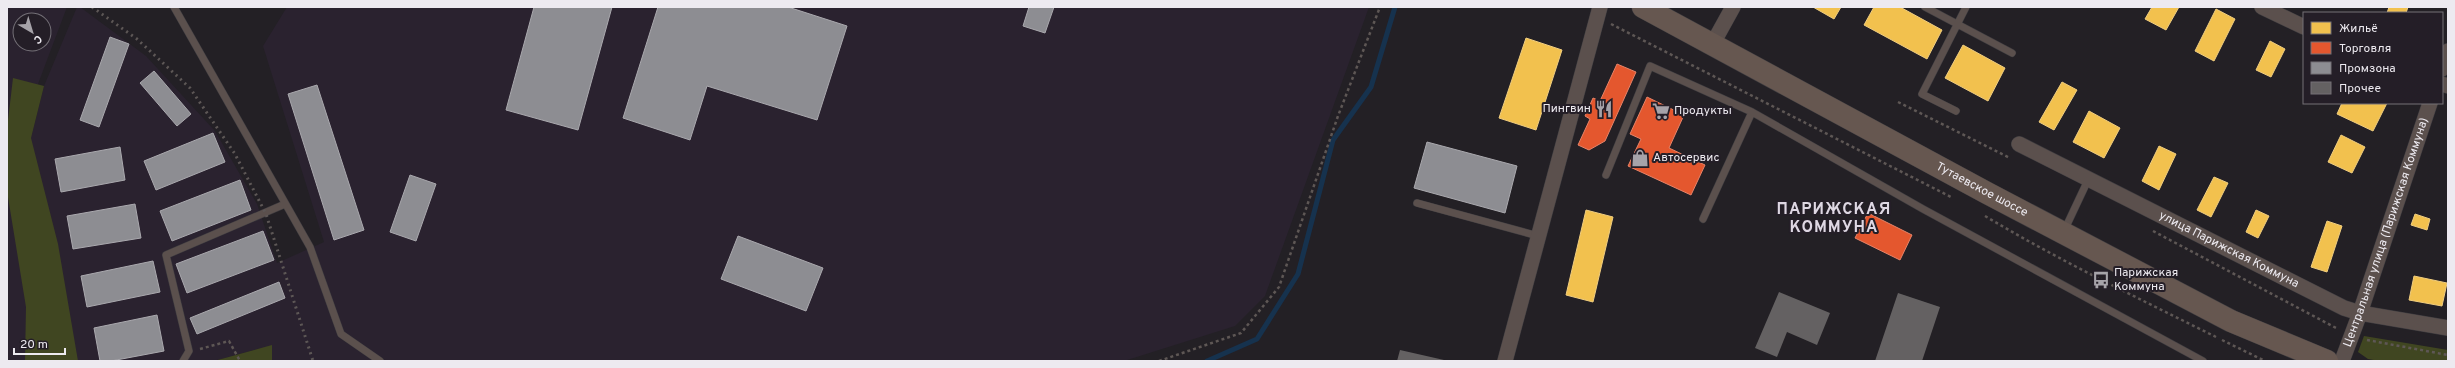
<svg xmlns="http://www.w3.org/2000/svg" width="2455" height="368" viewBox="0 0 2455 368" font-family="Overpass,sans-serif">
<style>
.built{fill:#2a222f;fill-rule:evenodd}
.forest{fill:#404621}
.homes{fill:#f2c14e;stroke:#f0cd7f}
.shops{fill:#e4572e;stroke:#e78368}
.industry{fill:#8d8d92;stroke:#aaa9ae}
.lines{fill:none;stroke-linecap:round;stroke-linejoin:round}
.stream{stroke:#16324e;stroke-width:5}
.building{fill:#646162}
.service-casing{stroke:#3f3d41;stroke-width:8}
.minor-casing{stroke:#3f3d41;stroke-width:16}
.primary-casing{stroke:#3f3d41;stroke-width:23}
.path{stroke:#5e5755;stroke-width:2.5;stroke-dasharray:3 3;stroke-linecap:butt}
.service{stroke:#5b504d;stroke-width:7}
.minor{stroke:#5b504d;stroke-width:15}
.primary{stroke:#665750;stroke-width:22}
.rail{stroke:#5d5756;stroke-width:3;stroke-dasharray:2 4;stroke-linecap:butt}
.labels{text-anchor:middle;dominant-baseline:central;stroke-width:4;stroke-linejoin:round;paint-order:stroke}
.poi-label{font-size:12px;fill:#edeaf0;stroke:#241e27;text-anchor:start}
.street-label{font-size:12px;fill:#edeaf0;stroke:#241e27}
.district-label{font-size:16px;font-weight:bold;letter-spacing:1px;fill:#ded7e3;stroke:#241e27}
</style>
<rect width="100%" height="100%" fill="#232025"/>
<path class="built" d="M7 7H67L35 92 32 134 44 86 77 7H80L146 56 215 131 257 204 277 263 324 242 263 46 287 7H1369L1265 296 1235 326 1124 361H264L261 348 214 361H7ZM20 20H44V44H20Z"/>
<path class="forest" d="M13 78 44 86 31 138 58 244 78 361H25L26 307 7 191V129Z
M2364 336 2448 350V361H2379L2368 359 2358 352Z
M272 345V361H214Z"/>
<path class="homes" d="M1813 7H1841L1834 19Z
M1874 7H1900L1942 30 1927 59 1864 25Z
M2152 7H2179L2166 30 2145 19Z
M2389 7H2408L2406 13H2387Z
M2216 9 2235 19 2214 61 2195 51Z
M1526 38 1562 50 1536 130 1499 118Z
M2270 41 2285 49 2271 77 2256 70Z
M1963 45 2005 68 1988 101 1945 78Z
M2062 82 2077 90 2054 130 2039 122Z
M2342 103H2387L2373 131 2337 114Z
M2089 111 2120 128 2104 158 2073 142Z
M2341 135 2365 147 2352 173 2328 162Z
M2159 146 2176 154 2159 190 2142 181Z
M2214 177 2228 183 2211 217 2197 210Z
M1586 210 1613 217 1593 302 1566 295Z
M2256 210 2269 216 2258 238 2246 232Z
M2415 214 2430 219 2427 230 2411 225Z
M2327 221 2342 226 2327 272 2311 267Z
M2414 276 2447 283 2442 306 2409 300Z"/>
<path class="shops" d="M1617 64 1636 72 1605 141 1589 150 1578 145 1590 119 1585 116 1593 98 1600 101Z
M1647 97 1684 115 1669 148 1705 165 1691 195 1628 166 1641 139 1630 134Z
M1868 213 1912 235 1900 260 1855 238Z"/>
<path class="industry" d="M534 7H612L578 130 506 110Z
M658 7H788L847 26 817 120 707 86 690 140 623 118Z
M1029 7H1054L1045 33 1023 26Z
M110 37 129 44 99 127 80 120Z
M154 71 191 114 177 126 140 83Z
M317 85 364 230 334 240 288 94Z
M213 133 225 162 156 190 144 161Z
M1427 142 1517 166 1505 213 1414 188Z
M120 147 125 180 61 192 55 159Z
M410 175 436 184 416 241 390 232Z
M240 180 251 210 172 241 160 211Z
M135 204 141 238 73 249 67 216Z
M263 231 274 260 187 293 176 264Z
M738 236 823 268 806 311 721 279Z
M153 261 160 292 87 307 81 276Z
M279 282 285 298 197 334 190 318Z
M157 315 164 351 111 361H100L94 328Z"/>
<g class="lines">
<path class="stream" d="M1207 361 1257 339 1298 274 1333 140 1371 87 1395 7"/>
</g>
<path class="building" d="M1779 292 1830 313 1817 345 1787 332 1777 357 1755 348Z
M1898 293 1940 307 1922 361H1875Z
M1400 350 1444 360V361H1397Z"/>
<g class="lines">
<g class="service-casing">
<path id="service" d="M174 7 310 247 341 334 380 361
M1925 7 2012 53
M1956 111 1922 94 1966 7
M1606 175 1650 66 1752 112
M1417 203 1538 236
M1703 219 1752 112 1923 209 2203 361
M2064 231 2088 180
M183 361 189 351 166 255 285 204"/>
</g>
<g class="minor-casing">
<g id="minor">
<path d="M2262 7 2304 27"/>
<path d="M1712 45 1733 7"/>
<path d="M2442 69 2448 51"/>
<path d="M2442 84 2448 86"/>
<path id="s1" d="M2019 144 2344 308 2360 313 2448 328"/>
<path d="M1505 361 1600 7"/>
<path id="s2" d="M2342 361 2360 313 2430 103"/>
</g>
</g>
<g class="primary-casing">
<g id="primary">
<path id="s3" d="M1643 7 1987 193 2231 321 2327 361"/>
</g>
</g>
<path class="path" d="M1611 24 1951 197
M1898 102 2010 158
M1985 216C2060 261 2138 298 2216 337
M2153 231 2338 329
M2222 340 2265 361
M2367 340 2448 355
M200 349 229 341 240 361
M1159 361 1241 333 1279 287 1338 116 1380 7"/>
<use href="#service" class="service"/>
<use href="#minor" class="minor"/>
<use href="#primary" class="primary"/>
<path class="rail" d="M92 7 137 39 190 88 235 154 266 214 313 361"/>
</g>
<defs>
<g id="restaurant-bare" transform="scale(1.38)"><path d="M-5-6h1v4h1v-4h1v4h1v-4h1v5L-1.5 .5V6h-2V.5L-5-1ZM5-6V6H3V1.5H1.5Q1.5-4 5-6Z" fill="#a6a3a9" stroke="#241e27" stroke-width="2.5" paint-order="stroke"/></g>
<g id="supermarket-bare" transform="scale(1.38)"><path d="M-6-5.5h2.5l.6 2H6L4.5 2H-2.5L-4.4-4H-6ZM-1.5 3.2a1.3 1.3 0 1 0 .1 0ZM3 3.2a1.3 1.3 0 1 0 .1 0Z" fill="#a6a3a9" stroke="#241e27" stroke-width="2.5" paint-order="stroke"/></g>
<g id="shop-bare" transform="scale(1.38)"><path d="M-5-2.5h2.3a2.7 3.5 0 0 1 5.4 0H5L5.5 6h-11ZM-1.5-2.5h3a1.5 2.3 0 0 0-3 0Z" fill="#a6a3a9" stroke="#241e27" stroke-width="2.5" paint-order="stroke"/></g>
<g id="bus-bare" transform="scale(1.38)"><path d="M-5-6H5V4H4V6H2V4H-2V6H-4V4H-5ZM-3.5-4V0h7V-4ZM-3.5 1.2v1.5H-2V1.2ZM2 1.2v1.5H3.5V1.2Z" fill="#a6a3a9" stroke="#241e27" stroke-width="2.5" paint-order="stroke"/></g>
</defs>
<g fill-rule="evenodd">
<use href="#restaurant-bare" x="1604" y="109"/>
<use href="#supermarket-bare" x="1661" y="111"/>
<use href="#shop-bare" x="1640" y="158"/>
<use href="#bus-bare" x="2101" y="280"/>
</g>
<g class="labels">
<g class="poi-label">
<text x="1591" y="109" text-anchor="end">Пингвин</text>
<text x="1674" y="111">Продукты</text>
<text x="1653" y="158">Автосервис</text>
<text x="2114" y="273">Парижская<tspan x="2114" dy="14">Коммуна</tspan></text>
</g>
<g class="street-label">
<text stroke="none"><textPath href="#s3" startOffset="385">Тутаевское шоссе</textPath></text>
<text stroke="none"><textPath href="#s2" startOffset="136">Центральная улица (Парижская Коммуна)</textPath></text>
<text stroke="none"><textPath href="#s1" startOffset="235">улица Парижская Коммуна</textPath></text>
</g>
<g class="district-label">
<text x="1834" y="210">ПАРИЖСКАЯ<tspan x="1834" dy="18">КОММУНА</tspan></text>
</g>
</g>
<rect width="2455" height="368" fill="none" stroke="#edeaf0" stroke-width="16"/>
<rect x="2303" y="12" width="140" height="92" fill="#241e27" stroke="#747077"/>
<rect x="2311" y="22" width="20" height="12" fill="#f2c14e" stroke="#747077"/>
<text x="2339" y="32" font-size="12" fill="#edeaf0">Жильё</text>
<rect x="2311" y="42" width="20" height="12" fill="#e4572e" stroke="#747077"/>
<text x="2339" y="52" font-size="12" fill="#edeaf0">Торговля</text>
<rect x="2311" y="62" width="20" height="12" fill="#8d8d92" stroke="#747077"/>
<text x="2339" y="72" font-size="12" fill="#edeaf0">Промзона</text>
<rect x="2311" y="82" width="20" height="12" fill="#646162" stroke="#747077"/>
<text x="2339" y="92" font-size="12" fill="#edeaf0">Прочее</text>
<g transform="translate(32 32) rotate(142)"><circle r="19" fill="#241e27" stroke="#747077"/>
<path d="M0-3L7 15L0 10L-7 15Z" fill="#a6a3a9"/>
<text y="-6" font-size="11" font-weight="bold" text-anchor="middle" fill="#edeaf0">С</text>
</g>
<path d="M14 348v6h51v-6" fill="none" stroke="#edeaf0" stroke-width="2"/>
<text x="20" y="348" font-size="12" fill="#edeaf0" stroke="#241e27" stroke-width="3" paint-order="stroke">20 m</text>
</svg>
